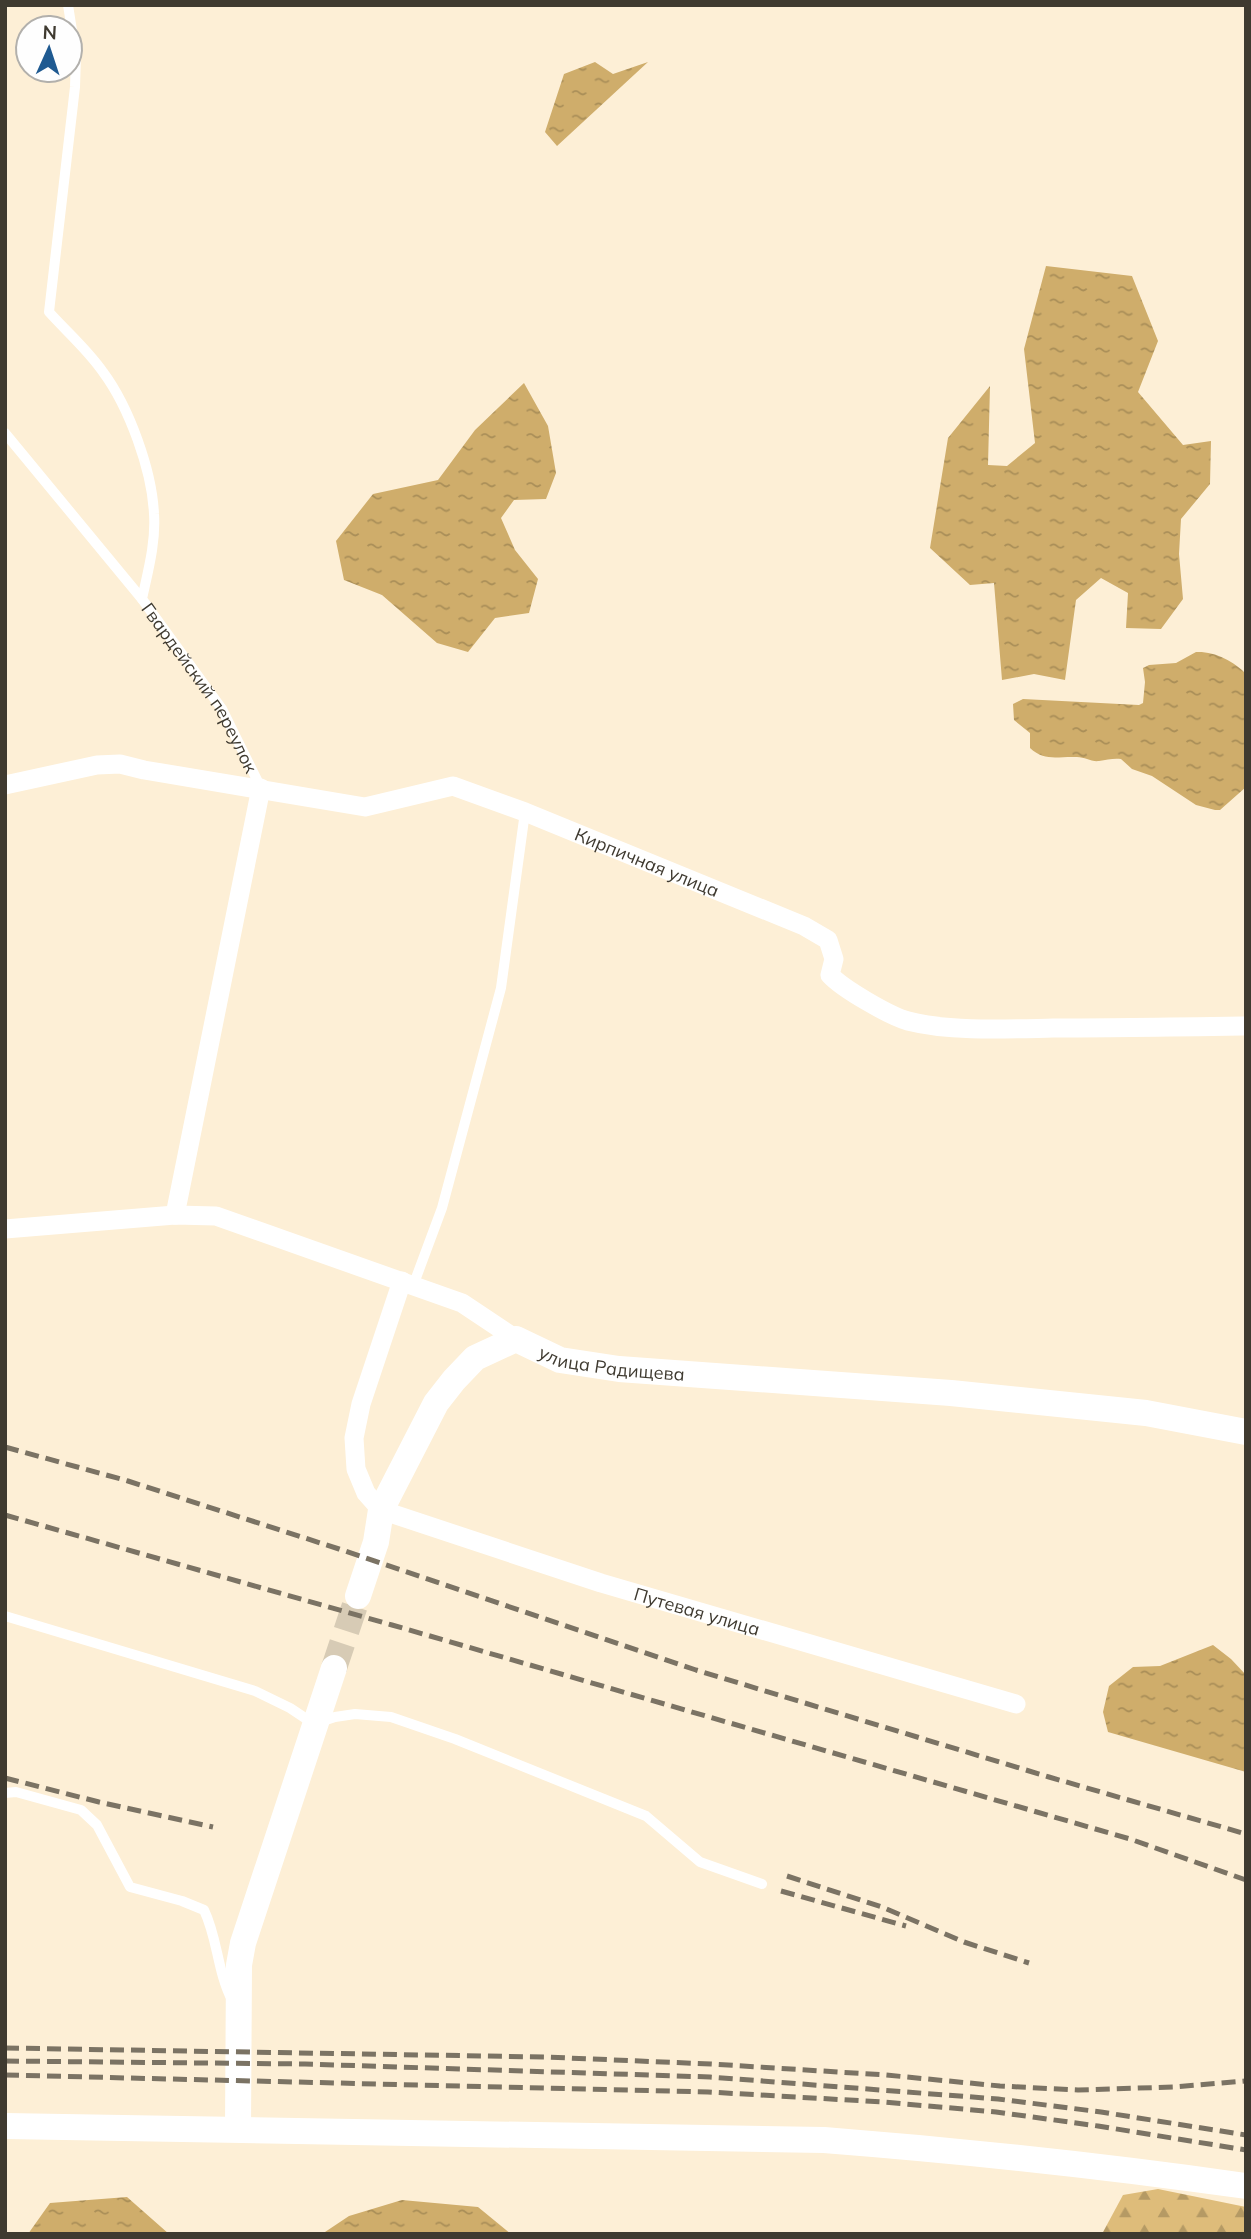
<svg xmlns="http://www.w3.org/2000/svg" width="1251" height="2239" viewBox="0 0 1251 2239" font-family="Mulish,sans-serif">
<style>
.forest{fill:url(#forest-firs)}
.water{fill:url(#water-ripples)}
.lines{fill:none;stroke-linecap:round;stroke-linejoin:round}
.secondary-tunnel{stroke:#d7cbb5;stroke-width:26;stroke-dasharray:26 13;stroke-linecap:butt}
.lane{stroke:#fff;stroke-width:10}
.street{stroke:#fff;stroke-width:19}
.secondary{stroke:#fff;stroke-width:26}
.rail{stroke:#7b7364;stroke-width:5;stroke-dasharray:14 7;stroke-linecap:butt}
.labels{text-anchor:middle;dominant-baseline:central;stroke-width:5;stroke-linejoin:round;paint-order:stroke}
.street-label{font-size:18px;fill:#3f3a30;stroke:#fefefe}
</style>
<defs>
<pattern id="forest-firs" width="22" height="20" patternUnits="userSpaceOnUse" patternTransform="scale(1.75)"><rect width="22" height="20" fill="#debc7a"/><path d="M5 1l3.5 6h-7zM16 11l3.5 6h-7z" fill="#b59a64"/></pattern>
<pattern id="water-ripples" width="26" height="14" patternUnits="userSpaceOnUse" patternTransform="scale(1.75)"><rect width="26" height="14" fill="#cfad6b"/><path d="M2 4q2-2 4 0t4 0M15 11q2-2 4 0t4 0" fill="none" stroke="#a98e58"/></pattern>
</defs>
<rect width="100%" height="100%" fill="#fdefd6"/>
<path class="forest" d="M1158 2189 1246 2207V2234H1102L1123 2195Z"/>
<path class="water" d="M595 62 613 74 648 62 557 146 545 132 564 74Z
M1046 266 1132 276 1158 341 1138 392 1183 445 1211 441 1210 484 1181 519 1179 554 1183 599 1161 629 1126 628 1128 593 1101 578 1076 600 1065 680 1034 674 1002 680 994 583 970 585 930 548 948 438 990 386 988 465 1007 466 1035 443 1024 349Z
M524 383 548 426 556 473 546 499 514 500 501 518 515 550 538 579 529 613 495 618 468 652 437 643 382 595 344 580 336 541 373 494 438 480 475 430Z
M1196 652C1214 651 1234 661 1246 674V787L1220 810H1215L1196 805 1152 776 1132 769 1121 759C1113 758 1107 760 1099 761 1091 762 1085 757 1077 757 1058 756 1045 762 1030 748V733L1014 720 1013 704 1023 699 1139 705 1143 703 1145 682 1143 668 1149 665 1176 663Z
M1213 1645 1231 1659 1246 1675V1772L1108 1732 1103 1712 1109 1686 1133 1667 1160 1666Z
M127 2197 169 2234H28L50 2203Z
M402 2200 478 2207 511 2234H322L349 2216Z"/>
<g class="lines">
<path class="secondary-tunnel" d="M334 1668 358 1596"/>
<g class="lane">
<path id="s1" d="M68 5 76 56 75 87 49 312C66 331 88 350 103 372 129 407 152 470 154 514 156 542 148 571 142 599L222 709 261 788"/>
<path d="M5 433 142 599"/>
<path d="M413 1286 442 1208 501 988 525 812"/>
<path d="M5 1616 255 1691 290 1708 314 1724 335 1717 355 1714 391 1717 455 1739 646 1816 700 1862 762 1884"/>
<path d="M5 1793 16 1792 81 1810 97 1825 130 1887 182 1901 204 1910C218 1939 217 1971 232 2000"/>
</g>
<g class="street">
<path id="s2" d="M5 785 97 765 120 764 144 770 365 807 453 786 525 812 804 926 828 940 834 959 830 975C843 989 890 1016 908 1021 951 1032 1008 1029 1053 1028 1117 1028 1181 1027 1246 1026"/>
<path d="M175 1215 261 788"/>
<path d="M5 1229 175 1215 216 1216 462 1303 516 1339"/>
<path id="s3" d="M402 1281 361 1404 354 1438 356 1469 366 1493 381 1510 601 1583 1016 1704"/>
</g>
<g class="secondary">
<path id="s4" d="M358 1596 376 1542 381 1510 436 1403 454 1380 475 1358 516 1339 560 1360 619 1369 951 1393 1146 1413 1246 1432"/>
<path d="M5 2126 824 2140C965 2151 1105 2166 1246 2186"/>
<path d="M238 2128 239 1965 243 1943 334 1668"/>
</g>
<path class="rail" d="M5 1447 128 1481 339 1549 696 1670 1049 1777 1246 1834
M5 1515 392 1625 1130 1839 1246 1880
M5 1778 99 1802 213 1827
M787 1876 882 1907 964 1942 1029 1963
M781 1891 906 1926
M5 2048 545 2057 711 2064 886 2075 1000 2086 1078 2090 1173 2087 1246 2081
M5 2061 305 2064 710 2077 998 2099 1101 2112 1246 2135
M5 2075 708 2092 883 2102 996 2112 1098 2126 1246 2150"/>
</g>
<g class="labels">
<g class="street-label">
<text stroke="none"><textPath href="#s1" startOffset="735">Гвардейский переулок</textPath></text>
<text stroke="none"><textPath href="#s2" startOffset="665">Кирпичная улица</textPath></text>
<text stroke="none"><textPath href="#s4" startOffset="415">улица Радищева</textPath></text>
<text stroke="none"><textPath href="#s3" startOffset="576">Путевая улица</textPath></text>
</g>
</g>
<rect width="1251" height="2239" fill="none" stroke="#3f3a30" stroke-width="14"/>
<g transform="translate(49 49) rotate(3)"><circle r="33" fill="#fefefe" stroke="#b2b0ac" stroke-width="2"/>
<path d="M0-5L12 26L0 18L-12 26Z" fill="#1f5a91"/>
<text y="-10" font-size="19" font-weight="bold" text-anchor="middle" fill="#3f3a30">N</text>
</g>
</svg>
